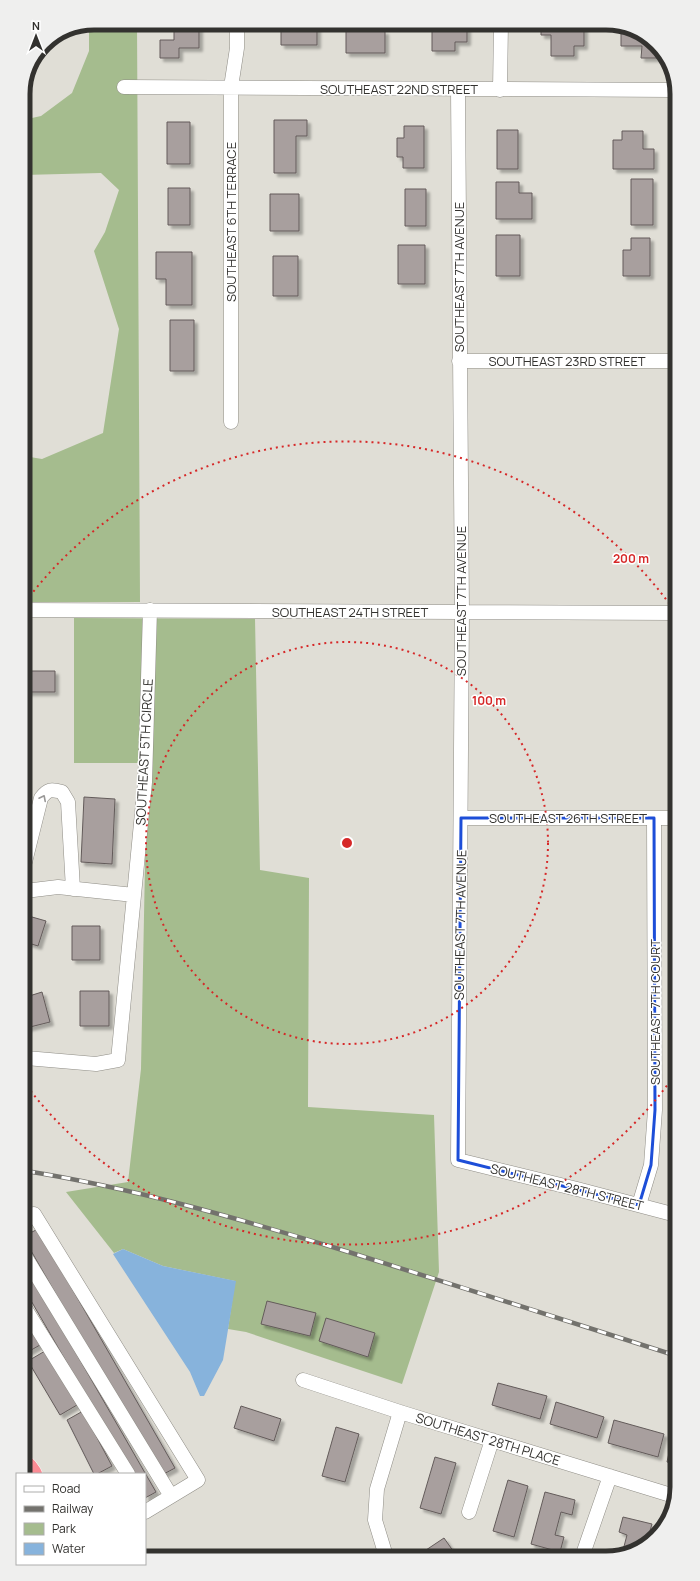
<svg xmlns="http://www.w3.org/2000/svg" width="700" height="1581" viewBox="0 0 700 1581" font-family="Manrope,sans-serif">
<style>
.green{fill:#a5bc8e}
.water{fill:#87b3dc}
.building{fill:#a89f9e;stroke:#635b5a;filter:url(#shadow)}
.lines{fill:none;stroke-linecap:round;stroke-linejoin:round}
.minor-casing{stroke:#8f8d86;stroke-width:15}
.highway-casing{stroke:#fff;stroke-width:21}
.minor{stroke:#fff;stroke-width:14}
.highway{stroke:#fb8b94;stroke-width:20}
.rail-casing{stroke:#73726d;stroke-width:4.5}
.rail{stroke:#fff;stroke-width:3;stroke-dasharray:9;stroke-linecap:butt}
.oneway{stroke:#999897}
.marked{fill:none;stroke:#1d4ed8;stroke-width:3;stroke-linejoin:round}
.ring{fill:none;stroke:#d62828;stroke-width:2;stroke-dasharray:2 4}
.labels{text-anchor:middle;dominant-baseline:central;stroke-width:3;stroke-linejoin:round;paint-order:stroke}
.street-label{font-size:13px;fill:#33322f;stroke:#fff}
.rim{fill:none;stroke:#33322f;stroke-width:5}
.centre{fill:#d62828;stroke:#fff;stroke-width:2}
.ring-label{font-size:12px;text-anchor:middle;font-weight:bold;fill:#d62828;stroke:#fff;stroke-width:3;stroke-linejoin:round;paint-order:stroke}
</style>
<defs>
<filter id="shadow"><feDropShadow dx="3.5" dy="3.5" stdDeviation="1" flood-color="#0004"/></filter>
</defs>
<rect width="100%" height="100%" fill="#e0ded6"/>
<path class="green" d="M94 23H137L140 602H24V456L42 459 103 433 119 329 94 251 105 232 119 190 101 173 23 175V120L41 116 72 93 89 51V24Z
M74 618 255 619 260 870 309 878 308 1107 434 1115 439 1272 402 1384 246 1332 228 1329 235 1281 163 1266 123 1249 114 1253 66 1192 128 1182 141 1069 147 763H74Z"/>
<path class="water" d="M123 1249 163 1266 236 1281 223 1360 204 1396H200L190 1372 113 1254Z"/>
<path class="building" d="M174 23H199V48H179V58H160V40H174Z
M281 23H317V45H281Z
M432 23H467V42H455V51H432Z
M541 23H574V25H584V46H574V56H551V35H541Z
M621 27 649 38 661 55V58H641L642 46H621Z
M346 31H385V53H346Z
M274 120H307V136H296V173H274Z
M167 122H190V164H167Z
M404 126H424V168H403V157H397V138H404Z
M497 130H518V169H497Z
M622 131H643V149H654V169H613V140H622Z
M631 179H653V225H631Z
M496 182H519V193H532V219H496Z
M168 188H190V225H168Z
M405 189H426V226H405Z
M270 194H299V231H270Z
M496 235H520V276H496Z
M631 238H650V276H623V250H631Z
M398 245H425V284H398Z
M156 252H192V305H166V279H156Z
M273 256H298V296H273Z
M170 320H194V371H170Z
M25 671H55V692H25Z
M84 797 115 799 112 864 81 862Z
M25 915 46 921 38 946 25 942Z
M72 926H100V960H72Z
M80 991H109V1026H80Z
M42 992 50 1022 26 1028V997Z
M38 1229 175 1468 160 1476 26 1242V1235Z
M26 1266 156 1492 145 1498V1474H131L26 1292Z
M267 1301 316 1313 310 1336 261 1324Z
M326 1318 375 1333 368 1357 319 1341Z
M26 1322 40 1345 26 1353Z
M45 1351 77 1405 60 1415 28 1361Z
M498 1383 547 1396 540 1419 492 1405Z
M556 1402 604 1417 597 1438 550 1424Z
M241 1406 281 1419 274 1441 234 1428Z
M83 1411 112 1466 97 1474H94L67 1420Z
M614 1420 664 1434 658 1457 608 1443Z
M336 1427 359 1434 345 1482 322 1476Z
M672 1439 677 1440V1464L667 1462Z
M435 1457 456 1463 441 1514 420 1508Z
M508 1480 528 1486 514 1537 493 1531Z
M545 1492 575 1500 572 1515 561 1512 555 1535 564 1537 560 1552 531 1544Z
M623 1517 652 1524 647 1541 629 1554H622L627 1535 619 1532Z
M444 1538 456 1555 425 1556 423 1552Z
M244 1550 249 1557H232Z"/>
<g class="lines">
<g class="minor-casing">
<path id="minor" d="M124 87 673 90
M458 90 462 613 458 1160 577 1189 676 1215
M500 90 501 23
M459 361H674
M231 422V87L237 48V23
M24 610 675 613
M461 818H675
M25 862 41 798C48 789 51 789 62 792L68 802 73 889
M25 891 58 887 134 895
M26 1058 96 1064 118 1060 145 782 150 610
M639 1205 651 1165 655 1110 654 818
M26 1219 34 1214 198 1480 145 1512
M26 1258 171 1496
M26 1310 128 1474
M303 1380 400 1412 674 1496
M469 1512 492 1440
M583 1554 610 1476
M386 1556 375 1520 377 1489 400 1412"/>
</g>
<g class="highway-casing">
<path id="highway" d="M27 1467 32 1474"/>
</g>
<use href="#minor" class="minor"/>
<use href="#highway" class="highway"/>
<g class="rail-casing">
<path id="rail" d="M26 1171C133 1188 236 1218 339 1249 452 1284 564 1320 677 1356"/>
</g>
<use href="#rail" class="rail"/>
</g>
<defs><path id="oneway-chevron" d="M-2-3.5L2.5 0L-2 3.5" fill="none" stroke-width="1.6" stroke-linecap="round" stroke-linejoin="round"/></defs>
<use class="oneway" href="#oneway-chevron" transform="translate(43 798) rotate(-63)"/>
<path class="marked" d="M461 818H654L655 1110 651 1165 639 1205 458 1160Z"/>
<g class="ring">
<circle cx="347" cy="843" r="201"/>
<path d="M674 1076A402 402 0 0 1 26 1085M26 601A402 402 0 0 1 674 610"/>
</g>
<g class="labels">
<g class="street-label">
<text x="399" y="89">SOUTHEAST 22ND STREET</text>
<text transform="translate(231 222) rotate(-90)">SOUTHEAST 6TH TERRACE</text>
<text transform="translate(459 277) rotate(-90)">SOUTHEAST 7TH AVENUE</text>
<text x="567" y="361">SOUTHEAST 23RD STREET</text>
<text transform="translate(461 601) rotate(-90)">SOUTHEAST 7TH AVENUE</text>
<text x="350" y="612">SOUTHEAST 24TH STREET</text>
<text transform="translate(144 752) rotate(-87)">SOUTHEAST 5TH CIRCLE</text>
<text x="568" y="818">SOUTHEAST 26TH STREET</text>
<text transform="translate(460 925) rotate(-89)">SOUTHEAST 7TH AVENUE</text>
<text transform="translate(655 1012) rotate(-90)">SOUTHEAST 7TH COURT</text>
<text transform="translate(567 1187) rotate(14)">SOUTHEAST 28TH STREET</text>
<text transform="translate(488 1439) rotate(17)">SOUTHEAST 28TH PLACE</text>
</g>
</g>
<path d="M0 0H700V1581H0ZM94 30H606A64 64 0 0 1 670 94V1487A64 64 0 0 1 606 1551H94A64 64 0 0 1 30 1487V94A64 64 0 0 1 94 30Z" fill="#efefee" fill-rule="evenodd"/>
<path class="rim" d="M94 30H606A64 64 0 0 1 670 94V1487A64 64 0 0 1 606 1551H94A64 64 0 0 1 30 1487V94A64 64 0 0 1 94 30Z"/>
<circle cx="347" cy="843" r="6" class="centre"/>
<g class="ring-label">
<text x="631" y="563">200 m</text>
<text x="489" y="705">100 m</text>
</g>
<rect x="16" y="1473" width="130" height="92" fill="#ffffff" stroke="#adadac"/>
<rect x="24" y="1486" width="20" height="6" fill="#ffffff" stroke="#adadac"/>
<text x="52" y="1493" font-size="12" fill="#33322f">Road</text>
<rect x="24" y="1506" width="20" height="6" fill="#73726d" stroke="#adadac"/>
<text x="52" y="1513" font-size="12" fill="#33322f">Railway</text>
<rect x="24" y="1523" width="20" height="12" fill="#a5bc8e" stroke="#adadac"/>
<text x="52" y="1533" font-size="12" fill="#33322f">Park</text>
<rect x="24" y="1543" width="20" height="12" fill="#87b3dc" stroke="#adadac"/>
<text x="52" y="1553" font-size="12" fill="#33322f">Water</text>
<g transform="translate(36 36)" stroke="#ffffff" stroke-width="3" paint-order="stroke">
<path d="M0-3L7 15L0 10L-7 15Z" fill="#33322f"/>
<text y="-6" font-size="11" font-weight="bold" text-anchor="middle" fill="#33322f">N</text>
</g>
</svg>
